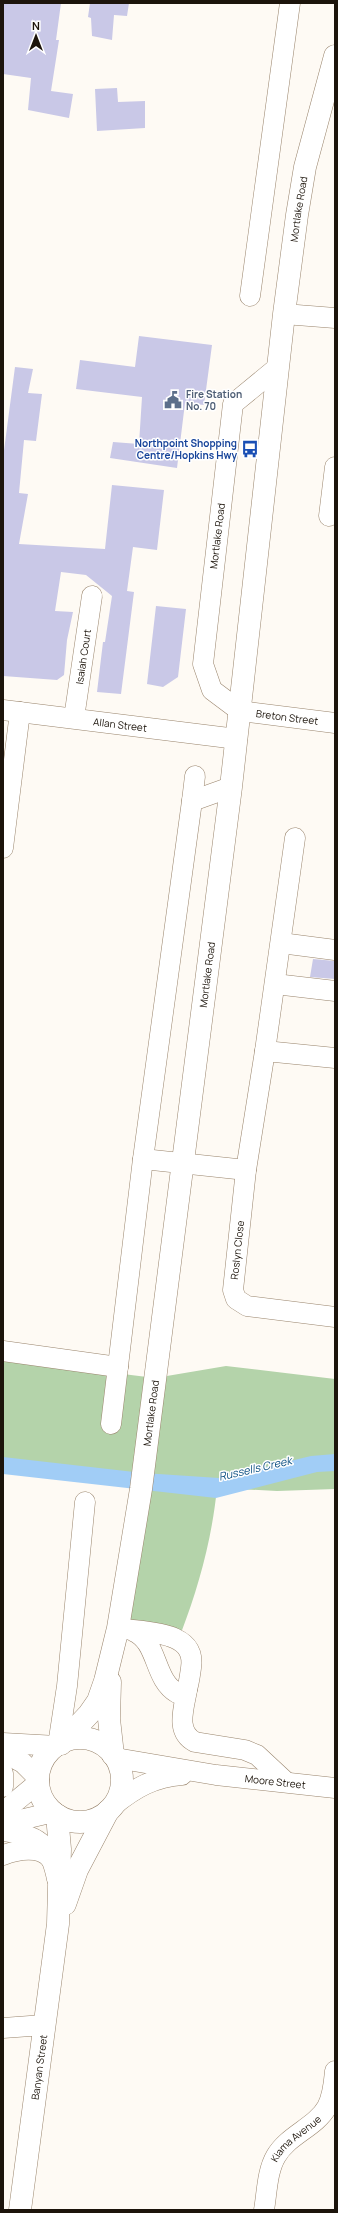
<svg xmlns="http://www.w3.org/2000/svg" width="338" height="2213" viewBox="0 0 338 2213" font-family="Manrope,sans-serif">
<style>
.green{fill:#b4d3aa}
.water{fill:#a1cdf6}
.building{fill:#c9c8e7}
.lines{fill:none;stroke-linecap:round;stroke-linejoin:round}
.minor-casing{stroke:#99846c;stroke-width:21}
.major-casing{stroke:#99846c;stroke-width:23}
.minor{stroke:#fff;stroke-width:20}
.major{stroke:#fff;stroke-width:22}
.labels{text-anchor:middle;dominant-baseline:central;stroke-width:3;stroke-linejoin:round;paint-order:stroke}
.street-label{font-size:10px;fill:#1c140b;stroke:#fff}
.service-label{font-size:10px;font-weight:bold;fill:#4e5e75;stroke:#fff;text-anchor:start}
.transit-label{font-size:10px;font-weight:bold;fill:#164399;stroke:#fff;text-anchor:end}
.water-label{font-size:11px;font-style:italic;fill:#0e5183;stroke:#fff}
</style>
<rect width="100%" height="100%" fill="#fefaf4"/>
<path class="green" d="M3 1359 155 1378 226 1366 335 1379V1489L277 1491 217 1488C212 1538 199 1586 181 1633L118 1628 141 1482 3 1467Z"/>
<path class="water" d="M335 1454V1471L317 1472 216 1498 3 1474V1457L143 1473 219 1478 311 1456Z"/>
<path class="building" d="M3 3H61L56 40H59L51 91 73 94 69 118 28 110 31 78 3 74Z
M90 3H129L127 16 114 15 112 40 92 36 91 18 88 17Z
M117 88 118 102 145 101V128L97 131 95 89Z
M139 336 212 345 204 405 185 403 177 468 110 458 113 442 139 444 142 397 76 389 80 360 135 367Z
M15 367 33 369 28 393 42 394 36 441 24 440 19 493 28 494 19 544 105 549 112 485 164 490 157 550 133 547 127 591 134 592 121 694 97 692 103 642H105L112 596 86 575 61 572 55 611 73 612 67 640 64 675 57 680 3 676V458Z
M156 606 186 609 178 677 163 687 147 684Z
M313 959 335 961V979L310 977Z"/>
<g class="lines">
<g class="minor-casing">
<g id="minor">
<path d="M250 296 290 3"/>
<path d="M284 314 335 318"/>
<path id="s1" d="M278 367 233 404 203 664 212 690 240 711 335 723"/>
<path d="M329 516 335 467"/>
<path id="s2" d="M3 710 237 739"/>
<path id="s3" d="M74 718 92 596"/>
<path d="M192 801 195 776"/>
<path d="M3 848 20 712"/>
<path d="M281 943 335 950"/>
<path d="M275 984 335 991"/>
<path d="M265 1051 295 838"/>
<path d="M335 1058 265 1051 246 1170 233 1290 236 1299 247 1306 335 1317"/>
<path d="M143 1159 246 1170"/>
<path d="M3 1351 118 1367"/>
<path d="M111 1424 143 1159 192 801 231 787"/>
<path d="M118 1628C143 1633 197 1629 191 1668 190 1675 189 1685 186 1692L177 1693C153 1679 159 1642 133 1631"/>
<path d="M187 1690C184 1708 175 1732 195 1742L245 1750 257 1755 286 1782"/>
<path d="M3 1743 57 1746"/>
<path d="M58 1745 67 1686 85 1502"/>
<path d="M3 1752 23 1763 39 1779"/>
<path id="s4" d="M116 1758 216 1775 335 1788"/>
<path d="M3 1773V1787"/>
<path d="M114 1805C135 1788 154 1777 182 1775"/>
<path d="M3 1812 39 1782"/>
<path d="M3 1824 54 1812"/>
<path d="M3 1831C38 1835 50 1843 57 1879"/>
<path d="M3 1855C17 1850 40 1845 51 1859"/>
<path d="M3 2028 44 2025"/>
<path id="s5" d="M264 2210C267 2193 267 2171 276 2156 288 2135 316 2127 327 2107 333 2096 334 2082 335 2071"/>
</g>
</g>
<g class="major-casing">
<g id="major">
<path d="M110 1682 109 1719 113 1755"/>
<circle cx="80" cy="1780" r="42"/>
<path id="s6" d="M61 1744 89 1714 98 1701 105 1681 118 1628 141 1489 231 787 284 314 297 215 305 167 335 56"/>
<path d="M65 1904 77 1870 108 1811"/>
<path id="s7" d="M20 2210 58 1924 60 1849 57 1815"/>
</g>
</g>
<use href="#minor" class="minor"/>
<use href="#major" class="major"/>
</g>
<defs>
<g id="civic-bare" transform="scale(1.38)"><path d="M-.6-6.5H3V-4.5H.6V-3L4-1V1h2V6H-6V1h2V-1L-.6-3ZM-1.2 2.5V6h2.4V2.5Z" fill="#5c6f8a" stroke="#fff" stroke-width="2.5" paint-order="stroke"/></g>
<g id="bus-bare" transform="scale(1.38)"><path d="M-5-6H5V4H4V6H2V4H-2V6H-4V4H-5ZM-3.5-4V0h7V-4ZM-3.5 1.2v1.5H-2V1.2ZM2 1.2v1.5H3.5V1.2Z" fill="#1a4fb4" stroke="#fff" stroke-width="2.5" paint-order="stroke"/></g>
</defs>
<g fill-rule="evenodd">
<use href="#civic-bare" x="173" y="400"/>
<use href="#bus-bare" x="250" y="449"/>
</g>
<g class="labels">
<g class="street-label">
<text stroke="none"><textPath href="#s6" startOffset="1563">Mortlake Road</textPath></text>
<text transform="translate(217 536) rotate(-83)">Mortlake Road</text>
<text stroke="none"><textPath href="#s3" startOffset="62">Isaiah Court</textPath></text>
<text stroke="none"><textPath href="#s1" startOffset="430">Breton Street</textPath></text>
<text stroke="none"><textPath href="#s2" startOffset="118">Allan Street</textPath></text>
<text stroke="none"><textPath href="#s6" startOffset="792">Mortlake Road</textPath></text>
<text transform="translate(237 1250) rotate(-84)">Roslyn Close</text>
<text stroke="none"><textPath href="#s6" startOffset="350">Mortlake Road</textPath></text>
<text stroke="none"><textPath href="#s4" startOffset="161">Moore Street</textPath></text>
<text stroke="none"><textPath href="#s7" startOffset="144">Banyan Street</textPath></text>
<text stroke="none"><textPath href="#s5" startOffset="82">Kiama Avenue</textPath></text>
</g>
<g class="service-label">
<text x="186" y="394">Fire Station<tspan x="186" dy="12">No. 70</tspan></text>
</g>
<g class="transit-label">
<text x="237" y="443">Northpoint Shopping<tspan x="237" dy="12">Centre/Hopkins Hwy</tspan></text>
</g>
<g class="water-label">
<text transform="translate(255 1468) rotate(-13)">Russells Creek</text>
</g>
</g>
<rect width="338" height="2213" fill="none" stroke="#1c140b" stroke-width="8"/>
<g transform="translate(36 36)" stroke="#ffffff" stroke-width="3" paint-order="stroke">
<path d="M0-3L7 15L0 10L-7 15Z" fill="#1c140b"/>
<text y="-6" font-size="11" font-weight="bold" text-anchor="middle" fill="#1c140b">N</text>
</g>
</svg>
